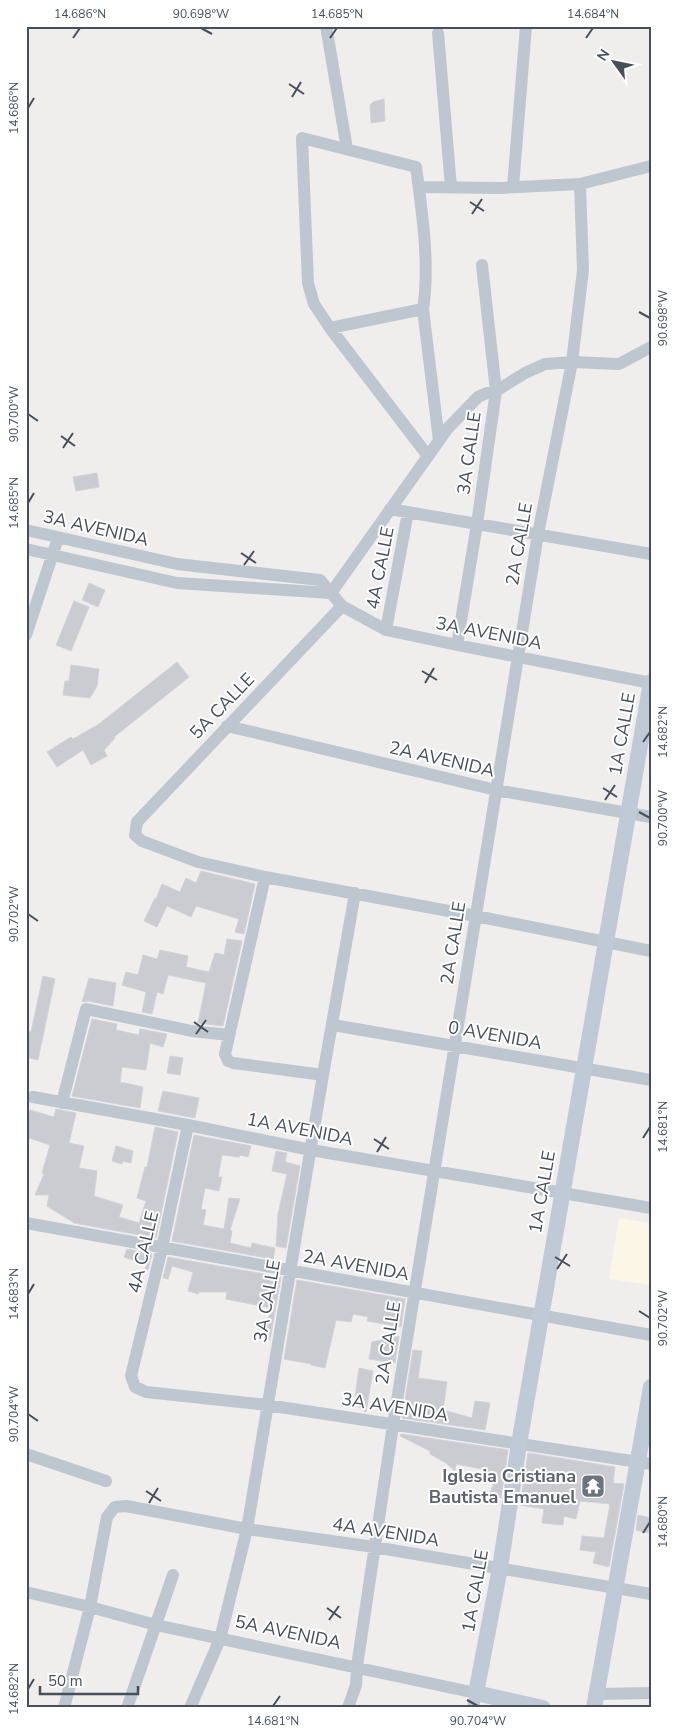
<svg xmlns="http://www.w3.org/2000/svg" width="677" height="1734" viewBox="0 0 677 1734" font-family="'Nunito Sans',sans-serif">
<style>
.commercial{fill:#fbf6e6}
.building{fill:#caccd2;stroke:#d1d3d9}
.lines{fill:none;stroke-linecap:round;stroke-linejoin:round}
.street{stroke:#bec7cf;stroke-width:12}
.secondary{stroke:#c0c9d6;stroke-width:16}
.ticks{fill:none;stroke:#464f5a;stroke-width:2}
.labels{text-anchor:middle;dominant-baseline:central;stroke-width:4;stroke-linejoin:round;paint-order:stroke}
.street-label{font-size:18px;fill:#464f5a;stroke:#fff}
.worship-label{font-size:18px;font-weight:bold;fill:#5b616d;stroke:#fff;text-anchor:end}
.neatline{fill:none;stroke:#464f5a;stroke-width:2}
.ticks-label{font-size:12px;text-anchor:middle;fill:#464f5a}
</style>
<rect width="100%" height="100%" fill="#f0eded"/>
<path class="commercial" d="M619 1218 651 1223V1285L609 1279Z"/>
<path class="building" d="M384 99 385 121 371 123 370 105 373 102Z
M97 473 99 487 76 491 73 477Z
M89 583 105 590 98 607 82 600Z
M74 601 89 607 71 651 56 645Z
M177 662 189 677 114 737 115 738 104 750 107 756 91 765 83 750 57 767 47 752 71 737 73 739 99 724Z
M71 665 99 669 97 686 90 698 63 695 65 681H69Z
M201 871 255 884 244 934 235 932 239 919 196 906 191 917 167 906 157 927 144 921 155 898 156 899 162 884 180 892 186 878 196 883Z
M227 939 242 941 223 1026 198 1023 206 983 168 975 163 994 157 992 152 1014 142 1012 146 992 122 985 126 972 138 975 143 955 157 959 160 950 188 956 186 967 209 972 215 953 224 955Z
M43 976 55 979 38 1060 26 1057V1031L31 1032Z
M89 978 116 983 113 1006 88 1001 82 1002Z
M92 1019 117 1024 116 1030 139 1035 140 1029 167 1034 163 1047 150 1043 146 1070 122 1067 120 1082 143 1087 140 1108 72 1096Z
M170 1056 183 1058 180 1075 167 1073Z
M163 1091 199 1098 195 1118 158 1111Z
M56 1109 76 1113 69 1143 84 1146 79 1168 97 1171 94 1196 123 1205 119 1217 139 1223 146 1201 137 1198 145 1167H147L155 1127 178 1132 156 1238 74 1223 47 1206 49 1195H35L44 1174 42 1173 50 1145 26 1137V1122L30 1110 54 1117Z
M194 1135 251 1146 248 1157 240 1155 239 1157 222 1155 218 1177H222L219 1191 205 1188 201 1209 206 1210 203 1225 224 1229 229 1198 240 1199 230 1230 232 1231 230 1243 251 1248 252 1243 275 1248 273 1259 172 1241Z
M116 1146 133 1151 131 1163 123 1161 122 1164 112 1161Z
M276 1151 287 1153 285 1162 300 1166 286 1248 276 1246 278 1214 287 1174 272 1171Z
M127 1249 152 1254 148 1270 145 1268 147 1265 124 1257Z
M168 1257 281 1277 270 1340 264 1338 271 1308 226 1299 227 1292H199L198 1294 188 1291 193 1272 172 1266 168 1279 163 1278Z
M297 1280 405 1299 401 1327 367 1321 368 1317 353 1314 351 1322 336 1320 325 1368 311 1365 312 1364 284 1359Z
M399 1336 395 1363 369 1359 372 1342Z
M413 1350 422 1351 418 1378 447 1382 443 1410 472 1418 475 1401 490 1403 485 1430 402 1418Z
M359 1368 373 1371 366 1412 354 1404Z
M401 1434 508 1450 501 1498 490 1493 494 1483 484 1481 487 1470 456 1464 455 1471 446 1463 430 1454V1451L400 1436Z
M528 1453 615 1467 613 1483 624 1484 609 1567 593 1563 596 1552 580 1550 582 1536 604 1538 610 1504 580 1501 576 1519 564 1516 563 1525 542 1523 544 1509 520 1505Z
M638 1515 651 1518 648 1533 636 1530Z"/>
<g class="lines">
<path class="street" d="M326 26 347 149
M438 33 451 187
M419 187 500 188 580 184 651 166
M513 187 526 26
M330 328 423 309
M428 456 330 328 314 304 308 283 302 138 416 167C422 211 430 265 423 309L439 441
M390 509 651 554
M26 530 177 564 320 580 342 606 386 630 457 645 651 683
M26 549 177 583 331 593
M331 593 448 428 478 397 487 393 496 391 525 373 545 364 573 362 619 364 651 347
M342 606 137 822 135 835 142 841 198 862 265 877 476 916 651 951
M386 630 408 512
M26 635 58 538
M457 645 477 524 496 391 482 265
M227 726 496 790 651 817
M265 877 225 1054 228 1061 233 1063 323 1075
M333 1025 651 1080
M33 1097 188 1125 311 1150 651 1208
M62 1103 86 1009 192 1031 229 1035
M188 1125 162 1248 131 1376 135 1387 146 1392 267 1405 651 1464
M26 1223 651 1335
M26 1454 106 1481
M26 1592 90 1607 156 1625 476 1693 473 1708
M597 1694 651 1693
M64 1708 90 1607 107 1517 115 1507 126 1506 247 1529 374 1547 651 1594
M127 1708 173 1575
M190 1708 220 1639 247 1529 323 1075 355 893
M348 1708 356 1685 357 1666 393 1425 538 534 572 362 583 270 580 184"/>
<path class="secondary" d="M543 1708 476 1693 500 1568 519 1444 651 682
M594 1708 651 1387"/>
</g>
<path class="ticks" d="M201 28 212 34M73 38 80 28M330 38 337 28M586 38 593 28M289 84 304 94M292 97 301 82M28 108 34 98M470 202 484 211M472 214 482 199M639 312 650 318M28 414 38 421M61 436 75 446M63 448 73 433M28 503 34 493M241 553 256 563M244 565 254 551M422 671 437 680M425 683 434 668M643 742 650 732M603 788 617 797M605 800 615 785M639 812 650 818M28 914 38 921M194 1022 208 1032M196 1034 206 1020M643 1138 650 1127M374 1139 389 1149M377 1152 386 1137M555 1257 570 1266M557 1269 567 1254M28 1294 34 1284M639 1311 650 1318M28 1414 38 1421M146 1491 161 1501M149 1503 158 1488M643 1533 650 1522M327 1608 341 1618M329 1620 339 1606M28 1689 34 1679M467 1700 478 1706M273 1706 280 1696"/>
<defs>
<g id="temple-square" transform="scale(1.25)"><rect x="-9" y="-9" width="18" height="18" rx="4" fill="#6b7280" stroke="#fff"/><path d="M0-6L5-2H3V0L6.5 2.5H4V6H1.5V3h-3V6H-4V2.5H-6.5L-3 0V-2H-5Z" fill="#fff"/></g>
</defs>
<g fill-rule="evenodd">
<use href="#temple-square" x="593" y="1486"/>
</g>
<g class="labels">
<g class="street-label">
<text transform="translate(469 453) rotate(-82)">3A CALLE</text>
<text transform="translate(96 528) rotate(13)">3A AVENIDA</text>
<text transform="translate(519 544) rotate(-80)">2A CALLE</text>
<text transform="translate(380 568) rotate(-79)">4A CALLE</text>
<text transform="translate(489 633) rotate(11)">3A AVENIDA</text>
<text transform="translate(222 706) rotate(-46)">5A CALLE</text>
<text transform="translate(622 734) rotate(-80)">1A CALLE</text>
<text transform="translate(442 759) rotate(13)">2A AVENIDA</text>
<text transform="translate(453 943) rotate(-81)">2A CALLE</text>
<text transform="translate(495 1035) rotate(10)">0 AVENIDA</text>
<text transform="translate(300 1129) rotate(11)">1A AVENIDA</text>
<text transform="translate(542 1192) rotate(-80)">1A CALLE</text>
<text transform="translate(143 1252) rotate(-77)">4A CALLE</text>
<text transform="translate(356 1265) rotate(10)">2A AVENIDA</text>
<text transform="translate(267 1301) rotate(-80)">3A CALLE</text>
<text transform="translate(388 1343) rotate(-81)">2A CALLE</text>
<text transform="translate(395 1407) rotate(9)">3A AVENIDA</text>
<text transform="translate(386 1532) rotate(9)">4A AVENIDA</text>
<text transform="translate(475 1591) rotate(-80)">1A CALLE</text>
<text transform="translate(288 1632) rotate(12)">5A AVENIDA</text>
</g>
<g class="worship-label">
<text x="576" y="1476">Iglesia Cristiana<tspan x="576" dy="21">Bautista Emanuel</tspan></text>
</g>
</g>
<rect width="677" height="1734" fill="none" stroke="#ffffff" stroke-width="55"/>
<g transform="translate(614 62) rotate(303)" stroke="#ffffff" stroke-width="4" paint-order="stroke">
<path d="M0-4L9 19L0 12L-9 19Z" fill="#464f5a"/>
<text y="-8" font-size="14" font-weight="bold" text-anchor="middle" fill="#464f5a">N</text>
</g>
<path d="M40 1686v8h98v-8" fill="none" stroke="#464f5a" stroke-width="2.5"/>
<text x="48" y="1686" font-size="15" fill="#464f5a" stroke="#ffffff" stroke-width="4" paint-order="stroke">50 m</text>
<rect x="28" y="28" width="622" height="1678" class="neatline"/>
<g class="ticks-label">
<text x="80" y="18">14.686°N</text>
<text x="201" y="18">90.698°W</text>
<text x="337" y="18">14.685°N</text>
<text x="593" y="18">14.684°N</text>
<text transform="translate(14 108) rotate(-90)" y="4">14.686°N</text>
<text transform="translate(663 318) rotate(-90)" y="4">90.698°W</text>
<text transform="translate(14 414) rotate(-90)" y="4">90.700°W</text>
<text transform="translate(14 503) rotate(-90)" y="4">14.685°N</text>
<text transform="translate(663 732) rotate(-90)" y="4">14.682°N</text>
<text transform="translate(663 818) rotate(-90)" y="4">90.700°W</text>
<text transform="translate(14 914) rotate(-90)" y="4">90.702°W</text>
<text transform="translate(663 1127) rotate(-90)" y="4">14.681°N</text>
<text transform="translate(14 1294) rotate(-90)" y="4">14.683°N</text>
<text transform="translate(663 1318) rotate(-90)" y="4">90.702°W</text>
<text transform="translate(14 1414) rotate(-90)" y="4">90.704°W</text>
<text transform="translate(663 1522) rotate(-90)" y="4">14.680°N</text>
<text transform="translate(14 1689) rotate(-90)" y="4">14.682°N</text>
<text x="273" y="1725">14.681°N</text>
<text x="478" y="1725">90.704°W</text>
</g>
</svg>
